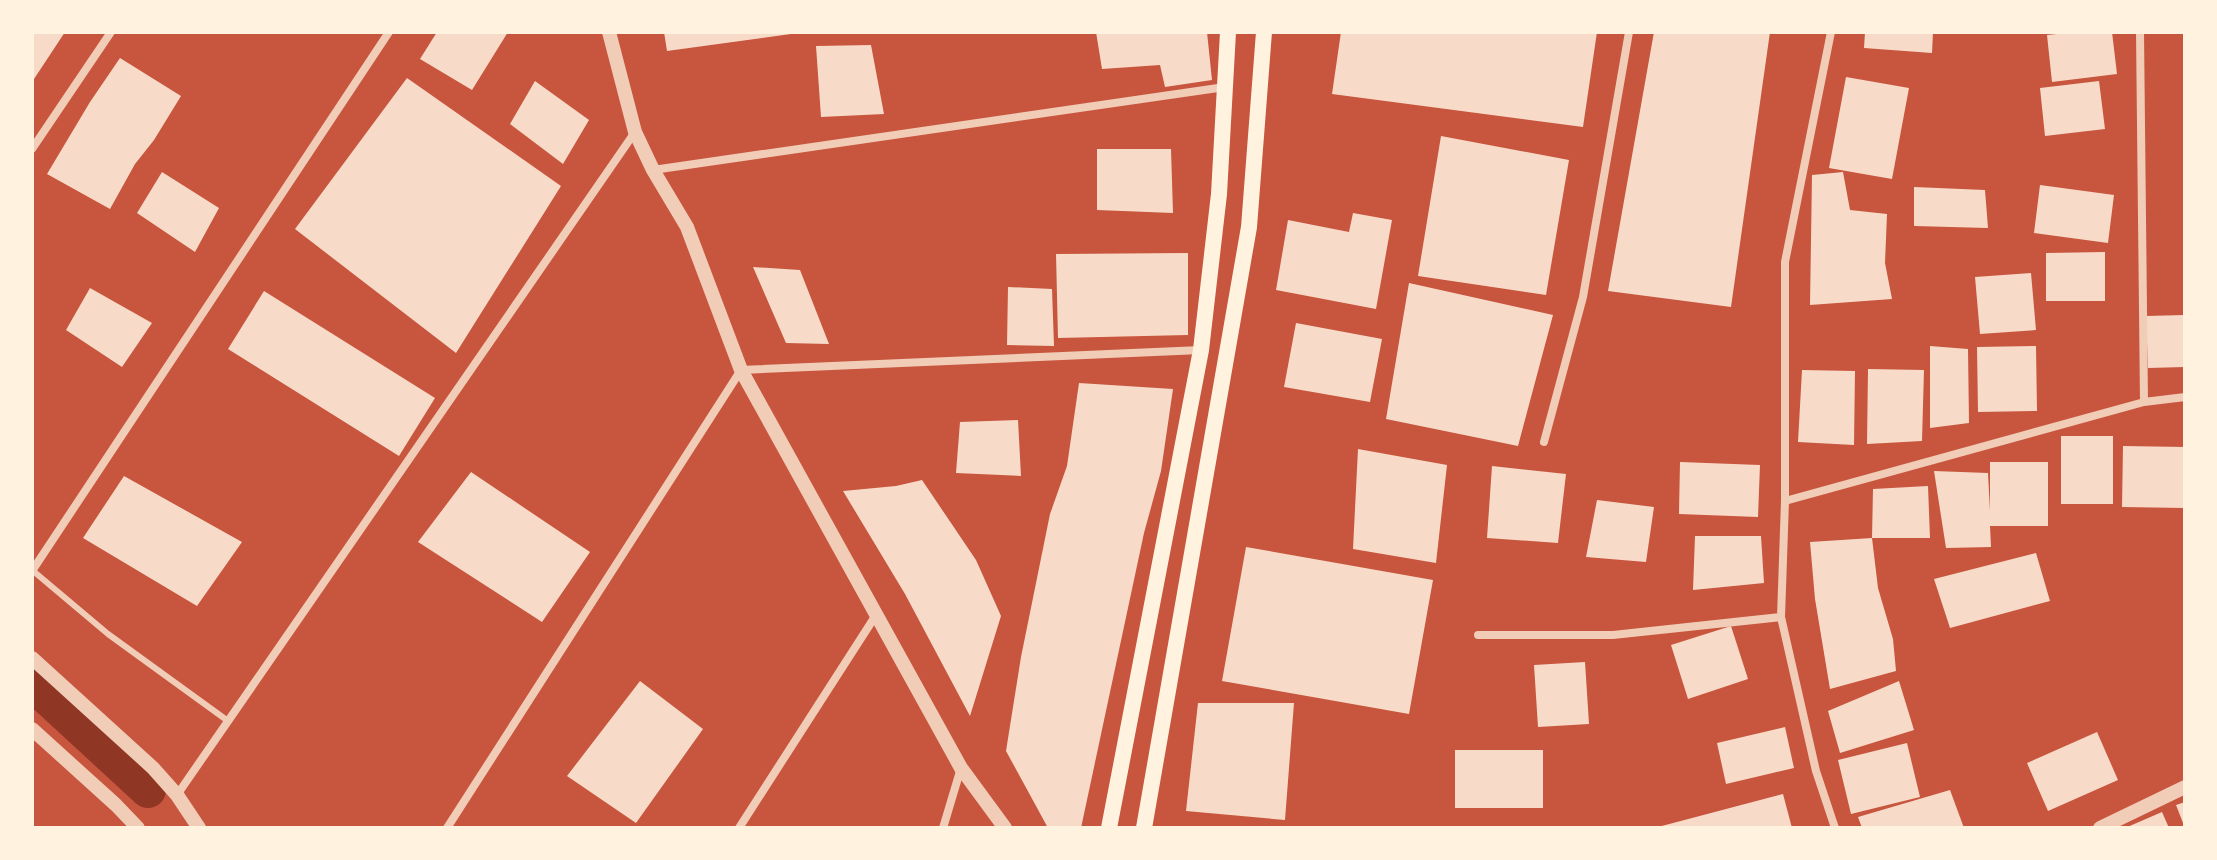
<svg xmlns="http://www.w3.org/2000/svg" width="2217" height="860" viewBox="0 0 2217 860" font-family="Signika,sans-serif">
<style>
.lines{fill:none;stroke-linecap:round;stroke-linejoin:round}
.canal{stroke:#8f3625;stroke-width:36}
.building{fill:#f7dbc8}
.service{stroke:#f1ccb7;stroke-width:6}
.minor{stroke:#f1ccb7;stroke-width:8}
.tertiary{stroke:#f1ccb7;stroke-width:14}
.secondary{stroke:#fff3e0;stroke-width:16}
</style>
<rect width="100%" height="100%" fill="#c8553d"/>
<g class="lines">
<path class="canal" d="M32 683 148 790"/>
</g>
<path class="building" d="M32 32H65L34 79 32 77Z
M437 32H508L472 90 420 59Z
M664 32H791V34L667 51Z
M1096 32H1207L1212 80 1165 87 1160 65 1102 69Z
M1341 32H1597L1583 127 1332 94Z
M1654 32H1770L1731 307 1608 291Z
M1865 32H1933L1932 53 1864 48Z
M2076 32H2112L2117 74 2052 82 2047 35Z
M871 45 884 114 821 117 816 46Z
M120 58 181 96 154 140 135 164 110 209 47 174 90 102Z
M1846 77 1909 88 1892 179 1829 168Z
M407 78 561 186 456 353 295 229Z
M535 81 589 120 563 164 510 124Z
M2099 81 2105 129 2045 136 2040 88Z
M1441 136 1569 160 1546 295 1418 276Z
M1097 149H1171L1173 213 1097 210Z
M162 172 219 208 195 252 137 213Z
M1843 172 1850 210 1887 214 1885 263 1892 299 1810 305 1812 175Z
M2040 185 2114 195 2108 243 2034 233Z
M1914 187 1985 190 1988 228 1914 226Z
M1353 213 1392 220 1376 309 1276 290 1288 220 1349 232Z
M2105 252V301H2046V253Z
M1188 253V335L1058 338 1056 254Z
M753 267 800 270 829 344 786 343Z
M2031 273 2036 330 1980 334 1975 277Z
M1409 283 1553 315 1518 446 1386 419Z
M1008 287 1052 289 1054 346 1007 345Z
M90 288 152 323 122 367 66 330Z
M264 291 435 398 399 456 228 349Z
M2185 315V367L2148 368 2146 316Z
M1296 323 1382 339 1370 402 1284 387Z
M1930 346 1968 349 1969 423 1930 428Z
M2036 346 2037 411 1978 412 1977 347Z
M1868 369 1924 370 1922 441 1867 444Z
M1802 370 1855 371 1854 445 1798 442Z
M1079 383 1173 389 1161 471 1144 533 1081 828H1048L1006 751 1021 657 1050 514 1067 466Z
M1018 420 1021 476 956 473 960 422Z
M2061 436H2113V504H2061Z
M2123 446 2185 447V508L2122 507Z
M1358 449 1447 465 1436 563 1353 549Z
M1680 462 1760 465 1758 517 1679 514Z
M1990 462H2048V526H1990L1991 547 1946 548 1934 471 1988 473 1990 511Z
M1492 466 1566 474 1558 543 1487 538Z
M471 472 590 552 542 622 418 542Z
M124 476 242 542 197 606 83 538Z
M922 480 976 560 1001 616 970 716 905 594 843 491 896 486Z
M1928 486 1930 538H1872L1873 489Z
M1597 500 1654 507 1646 562 1586 557Z
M1695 536H1761L1764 583 1693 590Z
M1872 538 1878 588 1893 639 1896 671 1830 689 1815 599 1810 542Z
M1246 547 1433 580 1409 714 1222 681Z
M2036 553 2050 601 1950 628 1934 579Z
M1731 626 1748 679 1688 699 1671 645Z
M1585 662 1589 724 1538 727 1534 665Z
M640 681 703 729 636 823 567 776Z
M1899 681 1914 730 1840 753 1828 711Z
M1198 703H1294L1285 820 1186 811Z
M1785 727 1794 768 1726 784 1717 743Z
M2097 732 2118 780 2048 811 2027 763Z
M1907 743 1920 797 1851 814 1838 760Z
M1455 750H1543V808H1455Z
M1950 790 1964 828H1862L1858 817Z
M1783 794 1792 828H1658V827Z
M2185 802V828L2176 805Z
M2162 812 2169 828H2125Z"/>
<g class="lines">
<path class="service" d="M32 570 108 634 228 721"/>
<path class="minor" d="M1831 32 1785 262V501L1781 617 1816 771 1835 828
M2140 32 2144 402
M32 149 111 32
M653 170 1225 87
M1544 442 1583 297 1629 32
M1785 501 2144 402 2185 397
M32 571 389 32
M1478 635H1613L1781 617
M177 795 635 132
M447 828 741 370 1201 350
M739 828 876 615
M943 828 961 768"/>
<path class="tertiary" d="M609 32 635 132 653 170 687 227 741 370 961 768 1005 828
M32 658 153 768 177 795 199 828
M32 729 116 805 138 828
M2100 828 2185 787"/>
<path class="secondary" d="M1109 828 1201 350 1219 194 1228 32
M1144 828 1249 227 1264 32"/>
</g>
<rect width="2217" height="860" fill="none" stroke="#fff3e0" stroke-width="68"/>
</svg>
